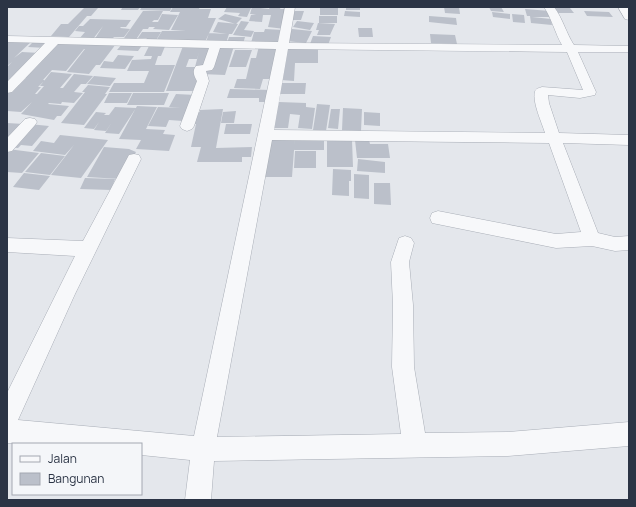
<svg xmlns="http://www.w3.org/2000/svg" width="636" height="507" viewBox="0 0 636 507" font-family="Manrope,sans-serif">
<style>
.building{fill:#bbc0ca;fill-rule:evenodd}
.lines{fill:none;stroke-linecap:round;stroke-linejoin:round}
.minor-casing{stroke:#a9aeb7;stroke-width:1}
.minor{fill:#f7f8fa;fill-rule:evenodd}
</style>
<rect width="100%" height="100%" fill="#e4e7ec"/>
<path class="building" d="M85 7 98 8 91 16H87L69 37 51 36 61 24H68Z
M119 7H140L138 10H121L122 8H119Z
M142 7H172L170 11 140 10Z
M173 7H200L199 9H211L208 18H216L205 42 156 41 162 31H186L171 30 180 12H170Z
M227 7 251 8 247 17 238 16 240 13 224 12Z
M252 7 269 9 270 7H281L280 9H288L285 29 268 27 271 15H263L262 22 249 21 251 15 256 14H250Z
M346 7H360V10H346Z
M444 7H459L460 14 445 13Z
M489 7H501L504 12 491 11Z
M551 7 570 8 574 13H555Z
M320 8H338V15H320Z
M525 9 550 11 553 17H532L551 19 552 25 531 23 530 16H527Z
M143 11H163L158 20H154L152 22H158L162 14 178 15 169 30 153 29 155 27H149L148 29H143L135 41H122Z
M292 11H304L301 20H290Z
M345 11 360 12V17L344 16Z
M584 11 609 12 613 17 587 16Z
M492 12 510 14V19L493 17Z
M225 14 242 18 236 24 218 19Z
M512 14 524 15 525 23 513 22Z
M319 16H337V23H319Z
M429 16 456 18 457 25 429 22Z
M90 19 131 20 126 27H121L120 28 130 29 124 37H114L111 40H94L103 26 93 39H79L85 32 75 31 79 26H83Z
M241 21 249 22 244 30 254 31 251 37 233 35Z
M297 21 314 23 310 30 293 27Z
M218 22 238 24 232 34H229L226 43 206 42 209 33 227 34 213 32Z
M318 23 335 24 330 35H317L319 30H316Z
M358 28H372L373 37H359Z
M265 29 284 30 281 45 251 43 254 32H264Z
M292 29 312 31 306 43 286 41Z
M142 32H161L155 42 145 41 147 38H138Z
M430 34 455 35 457 44 431 43Z
M313 36 331 37 328 45 310 44Z
M229 37H245L243 44 227 43Z
M7 39 33 40 14 58 22 52 40 53 7 88V67L12 62 7 66Z
M34 41 52 42 46 48 28 47Z
M54 41 116 44 100 65H96L89 74 67 72 85 49H84L66 71 52 70 43 80H45L38 87H41L35 94H39H37L44 86H40L51 72 72 74 60 88H63L74 74 93 76 86 84H81L74 92 83 93 74 103 62 102 61 104 49 103 48 104 69 106 61 116H57L54 120 21 114 32 102 21 112 7 111V91L14 85H19L26 78 21 77Z
M123 43 143 44 138 51 117 50Z
M150 44H166L161 56H158L155 65H175L164 92H109L114 83H144L149 71H127L132 60 151 59 152 56H144Z
M183 46H214L208 67H201L196 81H200L197 91H166ZM199 52 195 67H186L189 59H197Z
M216 46H234L225 75 201 74Z
M259 46 278 47 273 79H263L260 89 234 88 237 79H246L251 58H256Z
M285 48H318V63H295L294 81 281 80Z
M235 50H252L246 67H229Z
M118 55 134 56 125 69 100 68 104 61 113 62Z
M94 76 116 78 110 86 87 84Z
M277 83H306L305 94H276Z
M88 85 110 87 105 94H107L84 125 61 123 85 92H82Z
M230 89 271 90 268 102H259V98H227Z
M109 93H132L127 103H104Z
M133 93H169L164 105H127Z
M176 94 196 95 183 121 169 120 166 127 148 126 158 107 181 108 169 107Z
M279 102 306 103V107L315 108 312 129 298 128 300 115 290 114 288 128H273Z
M317 104 330 105 326 131 313 130Z
M137 106 157 107 146 129 165 130 163 134 175 135 169 151 136 149 141 140 119 139Z
M115 107 136 108 119 134 105 133 112 122 106 131 94 130 99 122 94 129 84 128 96 112 106 113 104 115H109Z
M343 108 362 109 361 131 342 130Z
M223 109 216 148 252 147 251 157H242V162H197L201 147H191L196 124H193L196 112H200V110Z
M331 109H340L338 129 328 128Z
M236 111 234 123H221L223 112Z
M364 112 380 113V126L364 125Z
M7 123 24 124 7 146Z
M29 124 49 126 32 146 21 145 18 148 8 147Z
M226 124H252L250 134H224Z
M60 135 108 140 81 178 51 175 74 145 65 155 33 151 41 141 54 143Z
M270 137H295L292 177H264Z
M295 138H324V150H294Z
M327 140H352L353 167H327Z
M355 140H369L370 144H388L390 158H357Z
M104 147 129 149 136 152 121 179 87 177Z
M8 149 39 153 22 173 7 172V151Z
M295 151H316V168H294Z
M41 153 65 156 50 175 25 172Z
M358 159 385 162V173L357 171Z
M333 169 351 170V181H349V196L332 195Z
M24 173 50 176 39 190 13 187Z
M354 174 369 175V199L354 198Z
M85 178 115 179 111 190 80 189Z
M374 183H390L391 205 374 204Z"/>
<g class="lines">
<g class="minor-casing">
<path id="minor" d="M285 7H295L289 43 562 45C555 33 552 19 544 7H554C563 19 566 33 574 45L629 46V52H578L596 92 595 95 580 98 548 95 549 103 559 133 629 135V145L563 143 598 233 615 237 629 236V250L615 251 592 246 556 248 432 223 430 218 432 213 438 211 556 234 581 232 549 143 272 140 217 437 401 434 392 367 393 305 391 262 399 238 405 236 411 238 414 243 409 262 413 305 414 367 425 433 508 432 629 422V446L508 456 214 461 211 500H185L190 460 141 455V444L7 443V393L75 256 7 252V238L83 241 129 155 134 154 139 155 141 159 75 294 18 420 194 436 276 49 220 48 214 67 212 70 206 71 209 81 194 126 192 129 187 131 182 129 180 126 197 81C194 76 192 71 196 66L203 65 209 48 58 44 12 92 7 93V82L45 43 7 42V36L278 42ZM288 49 567 52 583 90 542 87C539 88 535 89 535 92 532 102 542 123 545 133L274 130Z
M618 7H628L629 20 625 19Z
M30 118 35 119 37 122 35 125 12 151 7 152V138L25 119Z"/>
</g>
<use href="#minor" class="minor"/>
</g>
<rect width="636" height="507" fill="none" stroke="#2b3445" stroke-width="16"/>
<rect x="12" y="443" width="130" height="52" fill="#f4f6f9" stroke="#a4a8b1"/>
<rect x="20" y="456" width="20" height="6" fill="#f7f8fa" stroke="#a4a8b1"/>
<text x="48" y="463" font-size="12" fill="#2b3445">Jalan</text>
<rect x="20" y="473" width="20" height="12" fill="#bbc0ca" stroke="#a4a8b1"/>
<text x="48" y="483" font-size="12" fill="#2b3445">Bangunan</text>
</svg>
